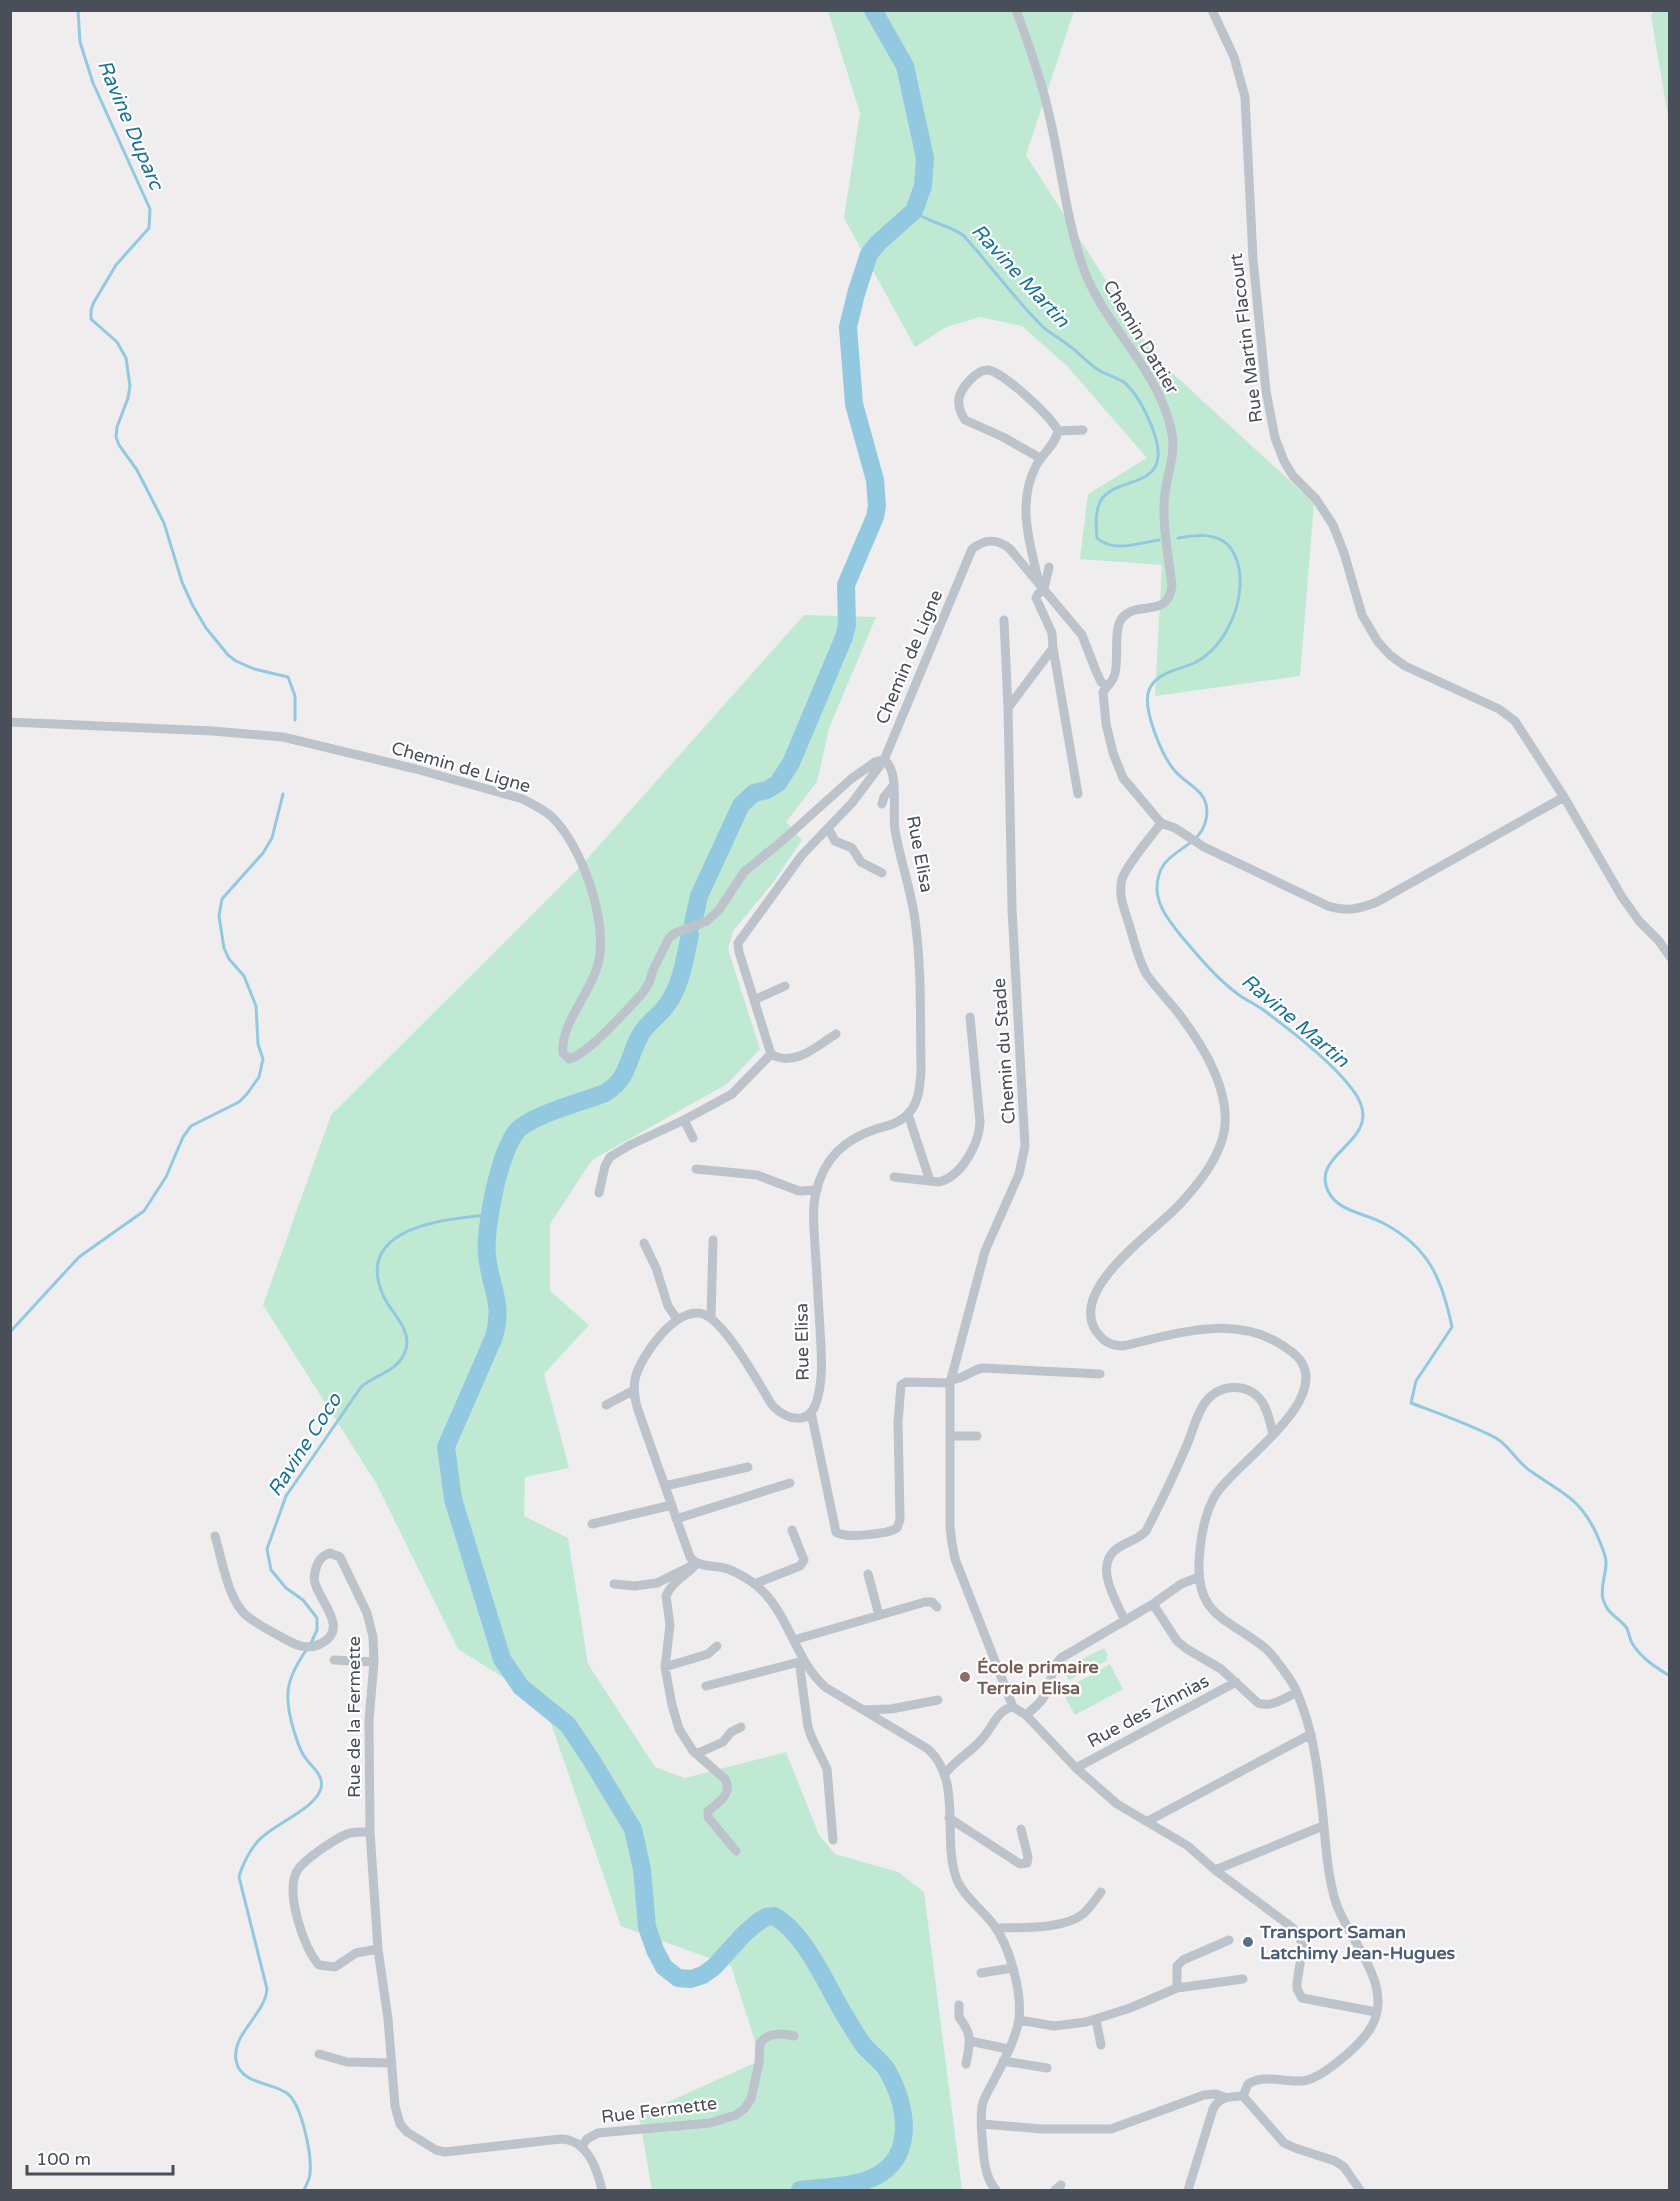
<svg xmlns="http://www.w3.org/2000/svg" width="1680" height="2201" viewBox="0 0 1680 2201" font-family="'Varela Round',sans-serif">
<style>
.green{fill:#c0e9d3}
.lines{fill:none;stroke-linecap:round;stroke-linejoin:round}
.stream{stroke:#92c9e1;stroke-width:3}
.river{stroke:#92c9e1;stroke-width:18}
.minor{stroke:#bdc3cb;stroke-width:9}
.education-dot{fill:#8d6e63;stroke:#fff;stroke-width:2}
.service-dot{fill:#5c6f8a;stroke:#fff;stroke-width:2}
.labels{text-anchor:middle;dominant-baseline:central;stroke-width:4.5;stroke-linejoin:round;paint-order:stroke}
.street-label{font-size:18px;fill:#484f58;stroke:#fff}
.education-label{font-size:18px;font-weight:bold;fill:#785e54;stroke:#fff;text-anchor:start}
.service-label{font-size:18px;font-weight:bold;fill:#4e5e75;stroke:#fff;text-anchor:start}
.water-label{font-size:20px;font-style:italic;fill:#1c7296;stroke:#fff}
</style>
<rect width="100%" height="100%" fill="#efeded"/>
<path class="green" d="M828 11H1074L1026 155 1155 357 1314 503 1300 676 1155 696 1162 565 1080 559 1088 494 1147 458 1067 366 1022 326 980 317 946 327 915 347 844 218 860 113Z
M1654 11H1669V122L1651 16Z
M804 615 876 617 829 728 817 782 786 822 802 840 772 884 733 931 728 949 760 1049 727 1084 592 1160 550 1224V1291L589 1325 544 1374 569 1468 525 1477 524 1516 568 1538 588 1664 655 1767 685 1778 786 1752 819 1835 835 1854 898 1872 924 1892 962 2190H652L639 2115 761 2060 731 1966 621 1926 544 1703 458 1649 376 1483 263 1305 331 1115 580 867Z
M1104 1648 1108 1656 1106 1657 1108 1660 1069 1680 1063 1669Z
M1110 1664 1123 1689 1075 1715 1062 1691Z"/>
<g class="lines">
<path class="stream" d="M78 10 80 42 93 83 150 209 149 228 116 265 94 302 91 310V319L117 342 126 358 130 386 128 398 117 427 116 437 119 445 137 470 164 523 182 582 193 606 206 628 228 655 236 661 254 669 288 677 295 696V720
M914 211C927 223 949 224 964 236 991 266 1014 298 1042 326 1050 334 1060 338 1068 345 1080 353 1088 364 1100 371 1108 375 1118 378 1125 383 1140 396 1160 437 1158 457 1155 488 1112 478 1100 502 1095 513 1096 526 1097 538 1113 553 1139 543 1159 540
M1178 538C1195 535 1216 532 1229 546 1238 557 1241 573 1240 587 1238 616 1221 650 1194 663 1179 670 1156 672 1149 690 1142 709 1162 756 1175 771 1187 785 1207 790 1207 812 1205 854 1156 844 1157 890 1158 908 1171 923 1182 937 1199 957 1217 979 1239 995 1246 1000 1255 1004 1262 1009 1289 1029 1327 1058 1348 1084 1397 1140 1308 1149 1328 1191 1338 1212 1365 1213 1383 1223 1429 1247 1442 1279 1452 1327L1416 1381 1411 1403C1440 1414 1469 1424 1496 1438 1511 1447 1517 1463 1532 1472 1557 1490 1576 1496 1592 1525 1596 1532 1607 1557 1606 1563 1606 1575 1600 1587 1603 1599 1607 1614 1617 1616 1626 1627 1629 1631 1629 1638 1632 1643 1641 1658 1655 1667 1670 1676
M10 1332 79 1257 144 1211 166 1177 183 1137 191 1126 239 1102 247 1094 259 1077 263 1059 258 1044 256 1006 244 976 229 959 224 948 219 916 222 899 263 853 272 838 283 794
M311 1643 317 1630V1618L303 1600 286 1588 271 1570 267 1549 286 1496 361 1387C376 1374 400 1371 406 1349 412 1328 389 1311 383 1295 353 1227 447 1218 490 1215
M304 2190C306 2185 310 2179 310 2173 312 2155 302 2106 288 2094 273 2082 240 2085 236 2060 232 2033 265 2015 267 1989L239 1877C242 1865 250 1850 258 1841 273 1824 316 1809 321 1788 324 1776 313 1768 307 1760 300 1753 297 1740 294 1731 283 1695 286 1679 307 1649"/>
<path class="river" d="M693 923 699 896 741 805 754 793 767 790 778 783 791 763 844 637 847 625 846 585 875 517 877 506 875 480 854 404 848 327 856 294 869 254 878 243 914 211 923 186 925 158 905 66 873 10
M690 935C685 958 681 987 666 1006 659 1016 647 1023 641 1034 627 1057 631 1077 605 1093 582 1102 538 1113 520 1128 500 1144 484 1230 487 1255 490 1287 504 1303 494 1337L446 1447 453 1499 502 1659 521 1687 568 1725 592 1761 633 1829 642 1869 647 1927 655 1950 664 1967 678 1978 691 1979 703 1975 714 1967 744 1934 758 1922 766 1917 774 1916C805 1933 827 1986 845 2016 851 2025 856 2035 862 2043 869 2053 881 2060 887 2070 909 2109 917 2165 864 2181 844 2187 821 2187 800 2190"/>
<path class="minor" d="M1016 10C1030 47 1043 85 1051 123 1062 172 1067 223 1084 270 1105 326 1158 369 1171 429 1178 455 1164 479 1164 505 1163 531 1169 560 1172 586 1167 620 1138 599 1122 618 1113 630 1119 659 1115 673 1114 681 1107 686 1103 692L1106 724 1113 753 1123 778 1161 823 1175 828 1204 847 1328 906C1347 912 1359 909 1377 902L1564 797
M1212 10 1234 57 1245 97 1253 259 1266 391 1275 438 1284 461 1293 476 1316 499 1333 525 1344 553 1362 615 1378 642 1390 655 1405 666 1499 709 1515 721 1564 797 1622 897 1639 921 1659 941 1670 957
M1058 431 1083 430
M1038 579C1029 541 1017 502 1036 466 1042 454 1056 444 1058 431 1052 417 1002 371 988 370 977 369 961 388 959 398 958 406 961 414 965 420L1003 437 1040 458
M1044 589 1049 567
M1004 620 1008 708 1012 909 1025 1146 1019 1174 985 1251 950 1383V1527L952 1543 955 1559 1013 1707
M1053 648 1078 794
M1008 708 1053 648 1052 633 1036 598 1038 594 1044 589
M10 722 213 731 283 737 416 769 523 799C532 804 543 809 551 816 582 845 609 923 598 964 591 993 560 1024 563 1053L569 1059C589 1054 626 1010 642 994L649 983 653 970 669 938 675 933 707 921 719 910 744 872 782 841 851 779 875 762 884 760
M884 760C900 770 892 813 895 830 900 860 911 889 915 920 922 970 920 1021 921 1071 920 1086 919 1103 908 1114 900 1123 887 1126 876 1129 844 1140 824 1158 816 1192 812 1209 814 1228 815 1246 817 1273 818 1300 820 1328 821 1352 824 1376 817 1400 810 1426 787 1421 772 1405 759 1384 725 1321 703 1314 677 1305 640 1356 635 1379 633 1390 635 1400 638 1410L690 1557C699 1568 714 1565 728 1569 738 1573 747 1578 756 1585 789 1612 794 1659 825 1687L928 1749C962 1780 943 1834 955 1874 960 1894 981 1908 993 1924 1010 1946 1022 1992 1019 2019 1016 2039 1002 2065 993 2082 989 2090 983 2098 982 2107 980 2120 982 2135 983 2148 984 2163 986 2179 996 2190
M882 804 884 797 893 786
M1161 823C1151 837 1127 864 1122 879 1118 895 1124 909 1129 924 1134 940 1138 960 1147 975 1157 989 1169 1001 1179 1014 1205 1048 1237 1099 1221 1143 1213 1166 1197 1185 1181 1203 1157 1230 1068 1288 1096 1331 1103 1341 1109 1345 1122 1346 1174 1335 1232 1313 1282 1345 1289 1350 1298 1355 1302 1363 1326 1405 1236 1463 1216 1494 1204 1514 1200 1540 1199 1563 1197 1618 1230 1619 1265 1648 1274 1656 1282 1668 1289 1678 1296 1687 1299 1698 1303 1708 1315 1742 1319 1780 1323 1816 1326 1846 1327 1874 1336 1903 1349 1941 1397 1987 1370 2029 1360 2045 1320 2081 1301 2081 1283 2082 1264 2074 1248 2084L1243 2096 1284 2143 1295 2148 1335 2161 1344 2167 1360 2190
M828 828 835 841 852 848 861 862 882 873
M754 1000 785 986
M836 1034C817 1046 794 1068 771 1054L739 952 738 943 802 855 852 803 884 760 972 549C985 539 997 538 1010 549L1082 635 1096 671 1101 682 1107 686
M908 1114 930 1181
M684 1120 732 1094 771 1054
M696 1169 757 1175 799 1191 817 1190
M894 1177 939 1182C962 1176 979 1144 980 1122L970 1017
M599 1193 605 1166 610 1157 630 1145 684 1120 693 1138
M644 1243 656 1268 668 1306 677 1319
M711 1318 713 1240
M951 1380C964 1379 971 1370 983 1368L1100 1374
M606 1405 634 1390
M811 1412 836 1532C843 1539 888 1534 897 1528L900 1520 898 1422 901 1385 906 1382 950 1383
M950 1436H977
M665 1486 748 1467
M676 1519 790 1483
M592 1524 672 1505
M215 1536C222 1559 228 1601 247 1616 258 1625 271 1631 283 1638 295 1645 308 1651 322 1643 349 1628 320 1602 315 1583 313 1577 315 1571 317 1565 320 1558 323 1556 330 1553L340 1557 367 1613 373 1637 374 1662 369 1720 370 1832 378 1949 388 2019 395 2106 400 2124 407 2132 436 2150 445 2152 560 2139C587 2139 597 2168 602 2190
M696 1564C686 1576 672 1581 666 1596L670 1625 665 1667 672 1705 679 1729 693 1751 725 1779C733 1794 719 1802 708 1811V1817L736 1851
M868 1574 879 1615
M614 1584 635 1586 657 1583 691 1566
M754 1584 800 1566 804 1560 792 1530
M1153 1604 1177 1641 1187 1649 1221 1669 1258 1703C1271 1708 1285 1698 1297 1692
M1125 1621C1117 1602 1095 1569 1114 1551 1124 1542 1137 1541 1146 1531 1160 1504 1174 1475 1186 1447 1193 1432 1196 1413 1207 1400 1221 1384 1246 1383 1260 1399 1268 1409 1270 1423 1273 1434
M794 1640 925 1602H932L937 1607
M334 1660 374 1662
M803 1661 800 1668 808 1727 811 1736 827 1769 833 1840
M665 1667 708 1654 717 1646
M706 1686 803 1661
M864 1710 891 1709 938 1700
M1026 1715C1034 1708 1042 1702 1046 1693 1053 1680 1050 1668 1061 1658L1153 1604 1181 1584 1199 1577
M696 1754 723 1742 731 1732 741 1727
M1076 1768 1236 1682
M945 1774C955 1760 970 1753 981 1740 992 1729 997 1709 1013 1707L1026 1715 1076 1768 1117 1804 1188 1846 1215 1870 1293 1928 1303 1944 1297 1983V1989L1302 1998 1376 2012
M949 1818 1020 1864 1027 1863 1028 1857 1021 1829
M1148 1821 1311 1734
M370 1832C362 1832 354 1831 347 1834 335 1839 301 1861 296 1873 286 1895 304 1948 319 1965L335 1967 356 1953 378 1949
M1215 1870 1323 1826
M996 1928C1020 1927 1063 1930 1083 1914 1090 1908 1095 1900 1101 1892
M981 1973 1012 1968
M1177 1988V1966L1183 1960 1229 1940
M959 2005V2017C973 2036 970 2041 966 2064
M1019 2020 1054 2026 1086 2022 1130 2008 1177 1988 1243 1979
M1096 2020 1101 2045
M970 2041 1008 2049
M319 2054 347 2062 392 2063
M1003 2061 1047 2068
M982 2124 1042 2129H1111L1204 2095 1216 2094 1224 2097
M582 2146 587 2139 598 2133 710 2123 736 2115 744 2109 751 2099 759 2063 760 2043C769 2032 781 2033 794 2036
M1055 2190 1061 2185
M1188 2190 1213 2109C1220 2096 1229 2097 1243 2096"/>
</g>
<circle class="education-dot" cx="965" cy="1677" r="6"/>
<circle class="service-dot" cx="1248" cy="1942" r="6"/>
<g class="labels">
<g class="street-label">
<text transform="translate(1141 337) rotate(59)">Chemin Dattier</text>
<text transform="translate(1246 338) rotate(-97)">Rue Martin Flacourt</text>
<text transform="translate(909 657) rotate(-67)">Chemin de Ligne</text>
<text transform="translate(461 767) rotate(16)">Chemin de Ligne</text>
<text transform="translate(920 854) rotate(79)">Rue Elisa</text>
<text transform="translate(1004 1051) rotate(-94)">Chemin du Stade</text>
<text transform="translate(802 1342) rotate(-91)">Rue Elisa</text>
<text transform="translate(1148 1711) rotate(-28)">Rue des Zinnias</text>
<text transform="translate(354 1717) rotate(-90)">Rue de la Fermette</text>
<text transform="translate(659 2110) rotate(-7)">Rue Fermette</text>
</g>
<g class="education-label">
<text x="977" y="1667">École primaire<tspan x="977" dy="21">Terrain Elisa</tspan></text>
</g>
<g class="service-label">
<text x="1260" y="1932">Transport Saman<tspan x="1260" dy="21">Latchimy Jean-Hugues</tspan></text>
</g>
<g class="water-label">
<text transform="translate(130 125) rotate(67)">Ravine Duparc</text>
<text transform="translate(1020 276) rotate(47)">Ravine Martin</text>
<text transform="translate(1295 1021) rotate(40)">Ravine Martin</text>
<text transform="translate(305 1445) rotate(-57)">Ravine Coco</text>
</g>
</g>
<rect width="1680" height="2201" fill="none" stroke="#484f58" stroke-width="24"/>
<path d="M27 2165v9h146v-9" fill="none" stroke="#484f58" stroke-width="3"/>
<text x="36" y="2165" font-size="18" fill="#484f58" stroke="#ffffff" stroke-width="4.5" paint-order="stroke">100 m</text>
</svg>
